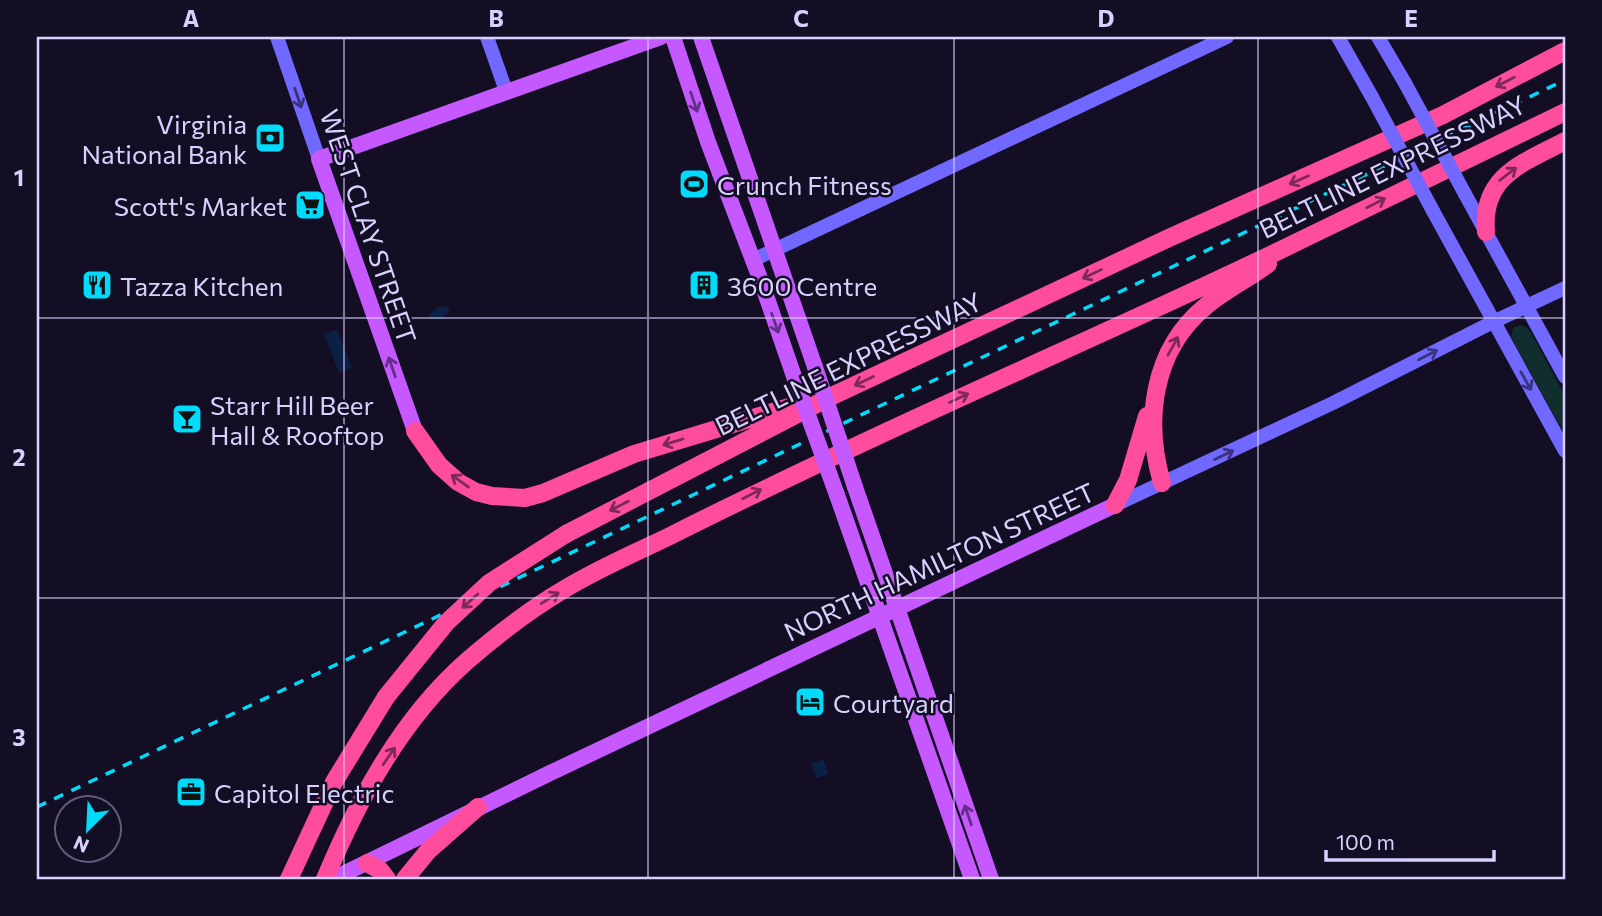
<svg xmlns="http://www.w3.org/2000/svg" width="1602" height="916" viewBox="0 0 1602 916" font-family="Commissioner,sans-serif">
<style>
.green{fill:#112e2e}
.water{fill:#0c1f45}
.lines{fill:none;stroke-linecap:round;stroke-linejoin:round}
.secondary{stroke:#7168ff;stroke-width:14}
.primary{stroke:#c658ff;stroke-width:16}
.highway{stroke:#ff4c9c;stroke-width:18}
.rail{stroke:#00dafb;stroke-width:3.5;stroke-dasharray:10 9;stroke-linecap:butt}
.secondary-bridge{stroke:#7168ff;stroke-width:14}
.primary-bridge{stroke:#c658ff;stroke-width:16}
.highway-bridge{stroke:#ff4c9c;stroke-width:18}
.oneway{stroke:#7d2a5a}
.oneway2{stroke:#39327c}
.oneway3{stroke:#642f87}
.grid{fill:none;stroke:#d8d1ff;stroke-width:2;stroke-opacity:0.55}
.labels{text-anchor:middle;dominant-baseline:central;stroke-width:5;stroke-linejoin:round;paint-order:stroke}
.poi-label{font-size:26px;fill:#d8d1ff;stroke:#130e24;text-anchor:start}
.street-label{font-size:26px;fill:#d8d1ff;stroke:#130e24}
.neatline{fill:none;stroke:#d8d1ff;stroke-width:2.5}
.grid-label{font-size:23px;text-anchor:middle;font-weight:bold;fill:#d8d1ff}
</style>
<rect width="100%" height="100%" fill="#130e24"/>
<path class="green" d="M1520 325 1526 327 1531 333 1565 396V435L1511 337 1513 328Z"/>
<path class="water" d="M445 306 450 309C447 317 437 322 429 317L430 314 436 308Z
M337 329 352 368 339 373 324 334Z
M823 759 829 774 816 778 811 764Z"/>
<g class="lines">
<path class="secondary" d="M277 37 319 159
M487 37 506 91
M1338 37 1372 97
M1378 37 1405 83
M1465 194 1565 377
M1433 211 1565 451
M753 260 1227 37
M1115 505 1333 403 1493 322 1565 288"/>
<path class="primary" d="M673 37 708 142 761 281 797 385
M701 37 815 367
M415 431 319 159 661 37
M855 487 991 879
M837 495 972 879
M333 879 548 774 1115 505"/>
<path class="highway" d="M1486 232C1481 176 1523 163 1565 141
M415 431 439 465 458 482 476 492 492 496 525 498 543 493 634 454 802 403
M1162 483C1144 421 1152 350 1206 306 1225 290 1248 279 1268 264
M1115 505 1128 480 1147 416
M566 534 832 396 1171 237 1443 115 1565 51
M367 863 380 870 387 879
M289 879 334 782 386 697
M325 879C358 800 401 719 467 661 497 635 529 610 563 590 597 569 635 553 670 536 751 495 832 457 914 419 1041 360 1170 304 1295 243 1385 199 1475 155 1565 112
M405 879 428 851 478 807"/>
<path class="rail" d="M37 807 1565 80"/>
<path class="secondary-bridge" d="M1405 83 1465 194
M1372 97 1433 211"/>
<path class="primary-bridge" d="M815 367 855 487
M797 385 837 495"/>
<path class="highway-bridge" d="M386 697 446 623 489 583 566 534"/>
</g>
<defs><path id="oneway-shaft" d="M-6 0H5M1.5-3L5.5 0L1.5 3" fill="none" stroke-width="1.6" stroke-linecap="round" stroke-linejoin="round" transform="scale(1.75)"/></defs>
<g class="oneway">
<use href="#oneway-shaft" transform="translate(1505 82) rotate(153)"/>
<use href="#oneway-shaft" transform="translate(1508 174) rotate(-38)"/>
<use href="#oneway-shaft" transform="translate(1299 180) rotate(156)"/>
<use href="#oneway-shaft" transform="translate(1376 203) rotate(-27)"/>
<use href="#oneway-shaft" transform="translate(1092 274) rotate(155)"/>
<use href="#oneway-shaft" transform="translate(1173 346) rotate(-61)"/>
<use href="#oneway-shaft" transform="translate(864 381) rotate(155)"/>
<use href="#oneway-shaft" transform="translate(959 398) rotate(-25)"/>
<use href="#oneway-shaft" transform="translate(673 442) rotate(163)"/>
<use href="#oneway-shaft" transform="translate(460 481) rotate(-144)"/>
<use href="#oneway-shaft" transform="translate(752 494) rotate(-27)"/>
<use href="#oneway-shaft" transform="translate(619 506) rotate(153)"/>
<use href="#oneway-shaft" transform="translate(550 598) rotate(-32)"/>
<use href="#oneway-shaft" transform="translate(470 601) rotate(138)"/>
<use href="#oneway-shaft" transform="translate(389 756) rotate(-56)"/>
</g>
<g class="oneway2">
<use href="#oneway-shaft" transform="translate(298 98) rotate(71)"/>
<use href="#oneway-shaft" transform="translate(1428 355) rotate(-27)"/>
<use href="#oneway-shaft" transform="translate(1526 381) rotate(61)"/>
<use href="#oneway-shaft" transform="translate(1224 455) rotate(-26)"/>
</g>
<g class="oneway3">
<use href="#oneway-shaft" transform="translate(694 102) rotate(71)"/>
<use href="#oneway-shaft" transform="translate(775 323) rotate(71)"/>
<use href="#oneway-shaft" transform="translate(392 367) rotate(-109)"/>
<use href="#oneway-shaft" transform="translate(968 815) rotate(-109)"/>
</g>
<path class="grid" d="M344 37V879M648 37V879M954 37V879M1258 37V879M37 318H1565M37 598H1565"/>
<defs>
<g id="bank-square" transform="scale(1.575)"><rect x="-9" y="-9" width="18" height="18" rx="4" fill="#00dafb" stroke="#130e24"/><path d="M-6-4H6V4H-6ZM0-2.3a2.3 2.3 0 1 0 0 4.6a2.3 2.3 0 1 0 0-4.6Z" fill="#111"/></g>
<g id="stadium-square" transform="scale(1.575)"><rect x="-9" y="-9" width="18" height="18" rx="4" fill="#00dafb" stroke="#130e24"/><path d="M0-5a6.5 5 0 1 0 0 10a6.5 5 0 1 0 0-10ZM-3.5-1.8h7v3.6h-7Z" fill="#111"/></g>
<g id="supermarket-square" transform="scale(1.575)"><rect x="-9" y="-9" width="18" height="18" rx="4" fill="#00dafb" stroke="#130e24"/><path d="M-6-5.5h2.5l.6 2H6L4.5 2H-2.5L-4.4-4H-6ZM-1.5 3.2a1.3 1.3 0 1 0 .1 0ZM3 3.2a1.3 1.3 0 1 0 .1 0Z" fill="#111"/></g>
<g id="restaurant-square" transform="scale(1.575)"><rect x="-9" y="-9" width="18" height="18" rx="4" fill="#00dafb" stroke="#130e24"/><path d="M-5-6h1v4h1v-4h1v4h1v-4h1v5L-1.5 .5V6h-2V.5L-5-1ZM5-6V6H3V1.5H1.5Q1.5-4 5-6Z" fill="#111"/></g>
<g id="building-square" transform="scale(1.575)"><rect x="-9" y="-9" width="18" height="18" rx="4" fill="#00dafb" stroke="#130e24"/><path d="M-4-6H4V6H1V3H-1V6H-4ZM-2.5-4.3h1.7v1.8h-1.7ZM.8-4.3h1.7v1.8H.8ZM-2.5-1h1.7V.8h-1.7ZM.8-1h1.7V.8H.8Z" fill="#111"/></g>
<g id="bar-square" transform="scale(1.575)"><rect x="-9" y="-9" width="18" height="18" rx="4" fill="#00dafb" stroke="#130e24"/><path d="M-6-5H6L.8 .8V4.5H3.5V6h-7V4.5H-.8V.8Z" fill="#111"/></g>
<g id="hotel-square" transform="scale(1.575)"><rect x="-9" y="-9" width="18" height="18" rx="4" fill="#00dafb" stroke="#130e24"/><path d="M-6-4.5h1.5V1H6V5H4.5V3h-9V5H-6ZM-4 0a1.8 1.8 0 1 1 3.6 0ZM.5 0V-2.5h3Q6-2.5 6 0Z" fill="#111"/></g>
<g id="office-square" transform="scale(1.575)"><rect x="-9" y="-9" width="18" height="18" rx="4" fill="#00dafb" stroke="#130e24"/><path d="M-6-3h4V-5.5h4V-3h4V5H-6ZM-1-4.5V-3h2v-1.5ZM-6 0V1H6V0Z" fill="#111"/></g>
</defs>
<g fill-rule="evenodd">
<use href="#bank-square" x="270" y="138"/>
<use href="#stadium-square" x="694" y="184"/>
<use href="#supermarket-square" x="310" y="205"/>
<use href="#restaurant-square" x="97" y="285"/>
<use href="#building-square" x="704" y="285"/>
<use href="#bar-square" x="187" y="419"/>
<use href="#hotel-square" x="810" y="702"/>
<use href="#office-square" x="191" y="792"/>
</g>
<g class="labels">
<g class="poi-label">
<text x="247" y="123" text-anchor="end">Virginia<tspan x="247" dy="30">National Bank</tspan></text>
<text x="717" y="184">Crunch Fitness</text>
<text x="287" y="205" text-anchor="end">Scott's Market</text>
<text x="120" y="285">Tazza Kitchen</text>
<text x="727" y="285">3600 Centre</text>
<text x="210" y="404">Starr Hill Beer<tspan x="210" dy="30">Hall &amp; Rooftop</tspan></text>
<text x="833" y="702">Courtyard</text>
<text x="214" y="792">Capitol Electric</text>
</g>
<g class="street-label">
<text transform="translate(1392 166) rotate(-26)">BELTLINE EXPRESSWAY</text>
<text transform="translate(369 226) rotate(71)">WEST CLAY STREET</text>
<text transform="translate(848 363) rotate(-26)">BELTLINE EXPRESSWAY</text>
<text transform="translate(939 561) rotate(-25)">NORTH HAMILTON STREET</text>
</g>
</g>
<rect width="1602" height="916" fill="none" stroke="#130e24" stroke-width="77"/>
<g transform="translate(88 829) rotate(204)"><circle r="33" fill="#130e24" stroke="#625c7c" stroke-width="2"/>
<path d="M0-5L12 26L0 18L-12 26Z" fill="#00dafb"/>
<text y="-10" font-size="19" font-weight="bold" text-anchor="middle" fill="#d8d1ff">N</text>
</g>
<path d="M1326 850v10h168v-10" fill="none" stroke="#d8d1ff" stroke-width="3.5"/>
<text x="1336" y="850" font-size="21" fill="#d8d1ff" stroke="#130e24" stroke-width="5" paint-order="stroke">100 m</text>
<rect x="38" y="38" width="1526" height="840" class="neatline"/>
<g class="grid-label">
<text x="191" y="27">A</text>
<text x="496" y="27">B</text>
<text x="801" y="27">C</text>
<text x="1106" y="27">D</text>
<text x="1411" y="27">E</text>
<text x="19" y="186">1</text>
<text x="19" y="466">2</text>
<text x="19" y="746">3</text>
</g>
</svg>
